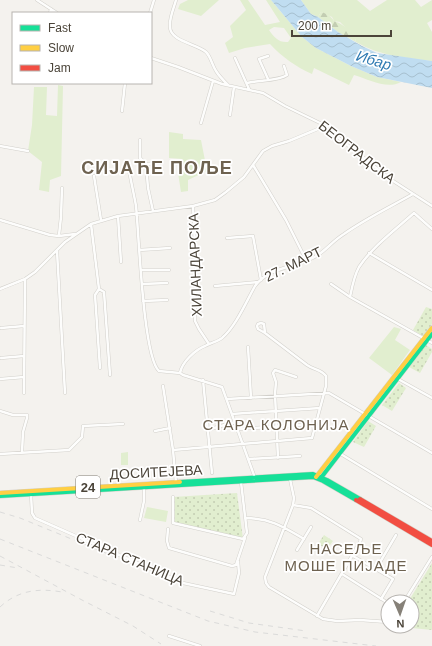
<svg xmlns="http://www.w3.org/2000/svg" width="432" height="646" viewBox="0 0 432 646" font-family="Helvetica,sans-serif">
<style>
.grass{fill:#e1eecf;fill-rule:evenodd}
.forest{fill:url(#forest-firs)}
.park{fill:url(#park-dots)}
.water{fill:url(#water-waves)}
.lines{fill:none;stroke-linecap:round;stroke-linejoin:round}
.street-casing{stroke:#d2d0cb;stroke-width:3.5}
.fast-casing{stroke:#d3cfc5;stroke-width:5}
.slow-casing{stroke:#d3cfc5;stroke-width:5}
.jam-casing{stroke:#d3cfc5;stroke-width:5}
.street{stroke:#fdfdfc;stroke-width:2.5}
.fast{stroke:#16e098;stroke-width:4}
.slow{stroke:#ffcf43;stroke-width:4}
.jam{stroke:#f24e42;stroke-width:4}
.rail{stroke:#dbdbda;stroke-width:1;stroke-dasharray:5 5;stroke-linecap:butt}
.labels{text-anchor:middle;dominant-baseline:central;stroke-width:3.5;stroke-linejoin:round;paint-order:stroke}
.shield{fill:#fff;stroke:#817c74;stroke-width:1}
.shield-label{font-size:13px;font-weight:bold;fill:#4b4439}
.street-label{font-size:14px;fill:#4b4439;stroke:#fff}
.water-label{font-size:15px;font-style:italic;fill:#2e7ab2;stroke:#fff}
.neighbourhood-label{font-size:15px;letter-spacing:1px;fill:#6e6250;stroke:#fff}
.district-label{font-size:18px;font-weight:bold;letter-spacing:1px;fill:#6e6250;stroke:#fff}
</style>
<defs>
<pattern id="forest-firs" width="22" height="20" patternUnits="userSpaceOnUse"><rect width="22" height="20" fill="#e1eecf"/><path d="M5 1l3.5 6h-7zM16 11l3.5 6h-7z" fill="#c3cdb2"/></pattern>
<pattern id="park-dots" width="8" height="8" patternUnits="userSpaceOnUse"><rect width="8" height="8" fill="#e1eecf"/><path d="M2 2h.1M6 6h.1" fill="none" stroke="#c3cdb2" stroke-width="1.8" stroke-linecap="round"/></pattern>
<pattern id="water-waves" width="16" height="10" patternUnits="userSpaceOnUse"><rect width="16" height="10" fill="#c0ddf1"/><path d="M0 5q4-4 8 0t8 0" fill="none" stroke="#a6bfcf"/></pattern>
</defs>
<rect width="100%" height="100%" fill="#f4f2ee"/>
<path class="grass" d="M188 0H219L201 16 178 9 180 4Z
M240 0H248L265 25 280 22 266 0H271L302 37 316 48 351 66 377 77 401 82C387 90 368 79 354 75L349 85 314 68 312 74C296 67 282 57 270 44L245 48 229 53 225 43 233 37 230 26 246 10ZM274 27 284 28 291 38 288 42C279 43 274 37 269 30Z
M301 0H357L370 11 387 0H415L421 7 432 0V20L427 23 432 32V61C405 58 380 56 356 42V40L343 25 340 22 334 21 332 17 321 12 318 17 311 14Z
M58 85 63 86 61 176 50 180 49 192 39 190 42 162 28 151 32 125 34 87H47L46 115 57 116Z
M169 132 183 134V139L201 140 207 171 188 180V191L181 192 178 173H183L182 159 169 158Z
M394 327 401 329 395 340 410 350 392 375 369 358Z
M128 452V465H121V453Z
M147 507 168 511 166 522 144 518Z"/>
<path class="forest" d="M321 12C326 13 331 16 334 21 342 23 356 34 356 42L338 32 318 17Z"/>
<path class="park" d="M426 307 432 309V324L423 336 413 330Z
M426 345 432 349V352L420 373 409 367Z
M399 383 406 388 392 411 382 405Z
M368 421 376 426 364 447 353 442Z
M237 493 243 539 173 523V497Z
M324 535 333 541 327 549 318 544Z
M432 563V630L412 628 411 626 412 602H408Z"/>
<path class="water" d="M271 0H301L311 14 318 17 338 32 362 46 377 53 432 61V88L377 77 351 66 316 48 302 37Z"/>
<g class="lines">
<g class="street-casing">
<path id="street" d="M37 0 57 13
M176 0C174 8 169 18 170 27 170 41 197 44 206 52 211 57 212 65 216 71 219 76 224 81 228 85
M50 13 51 9
M150 13 154 0
M268 56 259 59 268 79
M151 58 178 67 222 84 263 93 285 106 320 123 390 179 432 206
M235 58 249 89
M247 83C258 80 279 81 287 75L284 66
M122 111 125 83
M230 115 234 87
M201 123 213 81
M140 140V158L146 164 148 188 153 211
M0 146 28 151
M146 164 160 163
M253 165 286 220 306 260
M129 170C131 182 134 194 136 206 139 234 143 357 159 371L180 373
M94 176 101 220
M193 206 196 266 195 321 199 329 209 344
M118 216 121 262
M0 220 50 235 59 236 75 234
M91 224 99 289 95 295 100 368
M59 235 61 217 62 188
M227 238 253 236 261 280
M139 250 170 248
M57 251 65 393
M369 253 432 290
M141 270H169
M142 284 167 283
M331 284 350 297 432 343
M215 286 258 282
M0 289 25 279 35 272 65 242 91 224 118 216 193 206 215 200 226 192 244 177 263 151 272 146 289 141 325 126
M99 289 104 292 110 375
M350 297C352 287 354 276 359 267 373 246 395 230 414 213L432 229
M143 301 167 300
M1 328 24 326
M248 347 251 398
M1 358 24 356
M180 373C182 362 195 350 205 346 210 343 217 342 222 338 236 326 246 302 255 286 271 265 298 268 318 255 327 249 334 240 344 234 365 219 390 207 413 194
M180 373 183 375 222 387 255 478
M0 379 24 377
M398 379 432 398
M203 380 212 473
M163 386 173 450 176 483
M24 393 25 279
M227 399 329 393 432 453
M0 411 13 415H27V418L23 432 22 452
M232 414 320 408
M238 429 316 424
M207 430 235 422
M155 431 170 428
M173 450 312 438 326 386V376C321 369 314 370 307 365L265 333 258 329 257 326 258 324 261 323 264 324 265 333
M339 453 432 509
M0 454 69 450 82 437 83 426 123 424
M278 458 275 394 276 382 273 373 275 370 296 377
M249 459 300 456
M290 479 294 498 293 505 265 577 266 583 269 587 323 619 337 621 360 620 388 622
M31 494 32 513 35 518 183 583 234 594 239 573 238 561
M173 497V523L243 539 247 533 241 482
M293 505 311 508 361 539 360 542 317 616
M246 518C272 519 282 526 304 539
M140 520 144 501V488
M168 529 167 541 169 548 232 566 236 565 245 538
M297 550 311 527
M353 556 393 579 381 599
M376 569 396 535
M342 574 388 603
M404 602 432 557
M169 636 200 646"/>
</g>
<g class="fast-casing">
<path id="fast" d="M320 479 432 334
M180 482 313 474 327 480 360 499
M0 496 313 477 323 481 356 500"/>
</g>
<g class="slow-casing">
<path id="slow" d="M316 477 432 328
M0 493 180 482"/>
</g>
<g class="jam-casing">
<path id="jam" d="M360 499 432 541
M356 500 432 545"/>
</g>
<use href="#street" class="street"/>
<use href="#fast" class="fast"/>
<use href="#slow" class="slow"/>
<use href="#jam" class="jam"/>
<path class="rail" d="M0 512 20 518 145 569
M0 539 208 621 255 632 376 646
M0 556 82 600 133 626 161 644
M0 565 18 568
M0 607C18 590 39 588 62 592
M210 611 249 623 306 631"/>
</g>
<g class="labels">
<rect class="shield" x="76" y="476" width="24" height="22" rx="3"/>
<g class="shield-label">
<text x="88" y="487">24</text>
</g>
<g class="street-label">
<text transform="translate(357 152) rotate(38)">БЕОГРАДСКА</text>
<text transform="translate(293 264) rotate(-26)">27. МАРТ</text>
<text transform="translate(195 265) rotate(-92)">ХИЛАНДАРСКА</text>
<text transform="translate(156 472) rotate(-3)">ДОСИТЕЈЕВА</text>
<text transform="translate(130 559) rotate(23)">СТАРА СТАНИЦА</text>
</g>
<g class="water-label">
<text transform="translate(374 60) rotate(17)">Ибар</text>
</g>
<g class="neighbourhood-label">
<text x="276" y="424">СТАРА КОЛОНИЈА</text>
<text x="346" y="548">НАСЕЉЕ<tspan x="346" dy="17">МОШЕ ПИЈАДЕ</tspan></text>
</g>
<g class="district-label">
<text x="157" y="168">СИЈАЋЕ ПОЉЕ</text>
</g>
</g>
<rect x="12" y="12" width="140" height="72" fill="#ffffff" stroke="#b7b4b0"/>
<rect x="20" y="25" width="20" height="6" fill="#16e098" stroke="#b7b4b0"/>
<text x="48" y="32" font-size="12" fill="#4b4439">Fast</text>
<rect x="20" y="45" width="20" height="6" fill="#ffcf43" stroke="#b7b4b0"/>
<text x="48" y="52" font-size="12" fill="#4b4439">Slow</text>
<rect x="20" y="65" width="20" height="6" fill="#f24e42" stroke="#b7b4b0"/>
<text x="48" y="72" font-size="12" fill="#4b4439">Jam</text>
<g transform="translate(400 614) rotate(178)"><circle r="19" fill="#ffffff" stroke="#b7b4b0"/>
<path d="M0-3L7 15L0 10L-7 15Z" fill="#868178"/>
<text y="-6" font-size="11" font-weight="bold" text-anchor="middle" fill="#4b4439">N</text>
</g>
<path d="M292 30v6h99v-6" fill="none" stroke="#4b4439" stroke-width="2"/>
<text x="298" y="30" font-size="12" fill="#4b4439" stroke="#ffffff" stroke-width="3" paint-order="stroke">200 m</text>
</svg>
